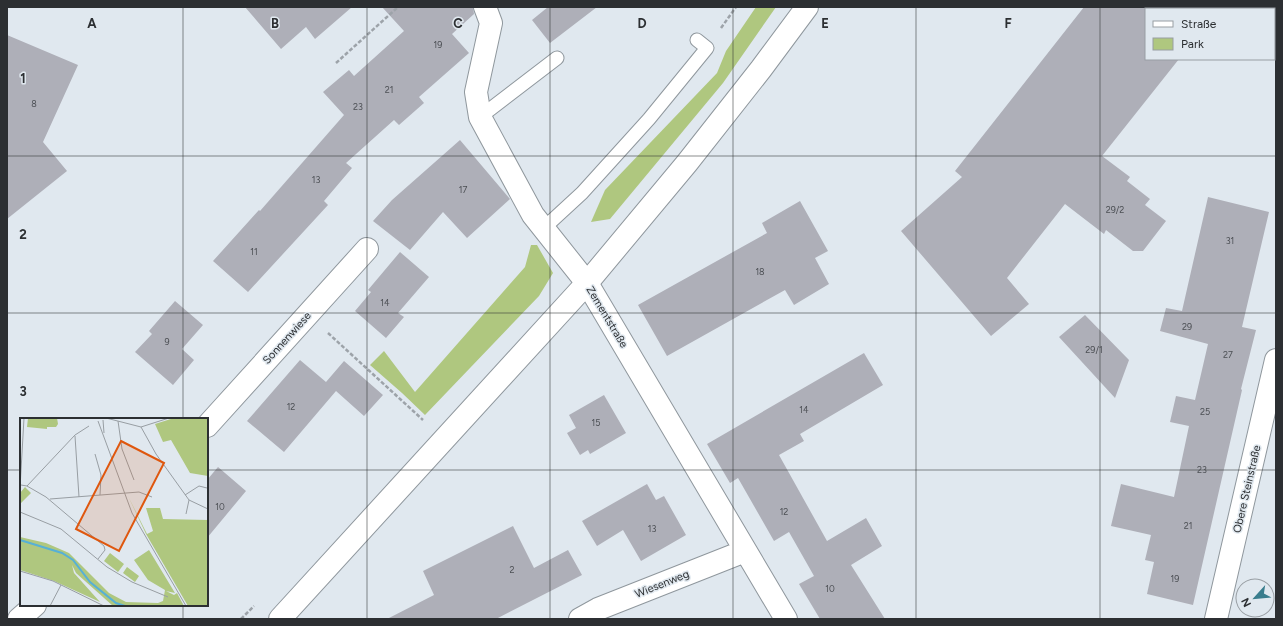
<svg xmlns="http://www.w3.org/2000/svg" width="1283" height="626" viewBox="0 0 1283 626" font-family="Figtree,sans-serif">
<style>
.green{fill:#afc77f}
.building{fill:#aeafb8}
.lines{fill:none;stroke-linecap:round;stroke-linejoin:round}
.service-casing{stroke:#8f979d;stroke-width:15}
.minor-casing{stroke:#8f979d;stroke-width:24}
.primary-casing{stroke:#8f979d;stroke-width:24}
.path{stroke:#9da3a9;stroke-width:2.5;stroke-dasharray:4 2;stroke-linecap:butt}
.service{stroke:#fff;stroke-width:13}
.minor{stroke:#fff;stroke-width:22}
.primary{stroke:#fff;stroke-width:22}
.grid{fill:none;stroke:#2c2f32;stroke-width:1;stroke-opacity:0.55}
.labels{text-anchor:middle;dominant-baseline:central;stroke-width:3;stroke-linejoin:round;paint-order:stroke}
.number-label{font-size:9px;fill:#4c4f54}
.street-label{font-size:11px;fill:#2c2f32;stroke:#e0e8ef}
.inset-river{fill:none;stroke:#56b0d6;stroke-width:2}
.inset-road{fill:none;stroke:#989ea3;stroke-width:1}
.view{fill:#df570e;fill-opacity:0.15;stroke:#df570e;stroke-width:2}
.inset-edge{fill:none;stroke:#2c2f32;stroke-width:2}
.grid-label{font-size:13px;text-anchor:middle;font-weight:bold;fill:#2c2f32;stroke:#e0e8ef;stroke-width:3;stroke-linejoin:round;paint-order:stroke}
</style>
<rect width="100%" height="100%" fill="#e0e8ef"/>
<path class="green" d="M756 7H776L723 83 610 219 591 222 605 190 717 73 726 51Z
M531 245H537L553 273 539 296 425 415 402 393 370 365 384 351 415 392 525 267Z"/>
<path class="building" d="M245 7H352L315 39 306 27 281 49Z
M382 7H473L474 14 452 34 469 53 419 97 424 103 399 125 394 120 346 163 352 168 324 201 328 205 248 292 213 261 259 210 260 211 344 115 323 92 349 70 354 76 404 31Z
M548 7H597L550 43 532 20Z
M1084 7H1146V59H1179L1102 156 1130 177 1127 181 1150 199 1145 205 1166 221 1143 251H1133L1106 230 1104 234 1065 204 1007 278 1029 304 991 336 901 231 962 177 955 171Z
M7 35 78 65 43 142 67 171 7 219Z
M460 140 510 199 467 238 443 212 410 250 373 221 392 200Z
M1208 197 1269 212 1242 327 1256 330 1241 389 1242 390 1193 605 1147 594 1154 562 1145 560 1151 535 1111 526 1121 484 1174 497 1189 426 1170 422 1176 396 1195 400 1208 344 1160 331 1166 308 1182 311Z
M800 201 828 251 815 258 829 284 794 305 785 290 667 356 638 305 767 233 762 223Z
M400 252 429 277 398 313 404 317 386 338 355 311 371 292 368 290Z
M175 301 203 325 182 349 194 360 173 385 135 352 152 334 149 331Z
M1085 315 1129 360 1115 398 1059 337Z
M864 353 883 385 800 434 804 441 779 455 827 541 866 518 882 546 851 565 885 619H820L799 584 814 576 789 532 774 541 738 478 730 483 707 444Z
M300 360 326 382 344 361 383 395 364 416 336 391 284 452 247 421Z
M604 395 626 433 590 454 588 450 580 455 567 433 576 428 569 415Z
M218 467 246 491 207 538V480Z
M647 484 656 500 664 496 686 535 641 561 623 530 597 546 582 521Z
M513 526 534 568 568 550 582 575 496 619H387L434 595 423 571Z"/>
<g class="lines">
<g class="service-casing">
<path id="service" d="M480 117 557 58
M544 228 582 193 649 119 707 48 697 40"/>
</g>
<g class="minor-casing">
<path id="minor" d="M485 7 491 23 476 92 480 117 533 215 587 283 786 619
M207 426 367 249
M19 619 35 605
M580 619 598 609 745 551
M1216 619 1276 360"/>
</g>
<g class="primary-casing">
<path id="primary" d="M280 619 587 283 687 163 761 69 807 7"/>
</g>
<path class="path" d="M721 28 736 7
M336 63 398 7
M328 333 423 420
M241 619 254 606"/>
<use href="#service" class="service"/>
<use href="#minor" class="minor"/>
<use href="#primary" class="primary"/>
</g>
<path class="grid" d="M183 7V419M367 7V619M550 7V619M733 7V619M916 7V619M1100 7V619M7 156H1276M7 313H1276M7 470H21M207 470H1276M183 605V619"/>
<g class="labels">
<g class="number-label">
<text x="438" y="44">19</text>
<text x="389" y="89">21</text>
<text x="34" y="103">8</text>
<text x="358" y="106">23</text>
<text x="316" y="179">13</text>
<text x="463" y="189">17</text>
<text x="1115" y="209">29/2</text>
<text x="1230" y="240">31</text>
<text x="254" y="251">11</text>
<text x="760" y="271">18</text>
<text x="385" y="302">14</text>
<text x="1187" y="326">29</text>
<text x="167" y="341">9</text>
<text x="1094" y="349">29/1</text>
<text x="1228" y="354">27</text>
<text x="291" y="406">12</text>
<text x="804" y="409">14</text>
<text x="1205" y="411">25</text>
<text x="596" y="422">15</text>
<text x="1202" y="469">23</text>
<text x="220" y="506">10</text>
<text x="784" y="511">12</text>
<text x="1188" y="525">21</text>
<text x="652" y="528">13</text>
<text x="512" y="569">2</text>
<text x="1175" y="578">19</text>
<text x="830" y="588">10</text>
</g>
<g class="street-label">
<text transform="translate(607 317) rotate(59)">Zementstraße</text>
<text transform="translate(287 338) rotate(-48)">Sonnenwiese</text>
<text transform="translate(1247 489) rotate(-77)">Obere Steinstraße</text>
<text transform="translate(662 584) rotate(-22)">Wiesenweg</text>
</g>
</g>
<g transform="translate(20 418)">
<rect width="188" height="188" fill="#e0e8ef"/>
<path d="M8 0H37L38 6 36 9H27V11L7 9ZM154 0H188V58L170 55 151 22 143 24 135 6ZM5 69 11 75 0 86V75ZM108 78 127 116 133 113 126 90H140L143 101 188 102V188H168L126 116ZM0 119 26 125 49 135 89 175 106 184 138 185 143 183 145 172 128 162 114 142 129 132 155 175 146 173 154 177 157 175 164 188H93L56 155 52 147 54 155 80 184 34 163 0 152V126L9 129 0 126ZM90 135 104 146 98 154 84 143ZM107 149 119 158 115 164 103 155Z" fill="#afc77f"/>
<path class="inset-river" d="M0 122 42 135 53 142 70 164 96 185 105 188M121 188H149"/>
<path class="inset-road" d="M86 0 121 9 149 0M83 2 84 15M78 3 112 95 166 188M98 3 102 31 114 62M121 9 136 36 169 82 188 91M55 18 59 79M75 36 81 57 80 77M1 67 7 68 26 79 84 128 85 132 78 141M7 68 55 17 69 8M0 70 4 0M165 77 179 68 187 70M30 81 119 74 132 79M0 94 41 111 87 149 112 164 148 179M166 96 169 82M0 153 33 163 84 188M30 188 41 167"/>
<path class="view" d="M101 23 144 45 99 133 56 111Z"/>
<rect width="188" height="188" class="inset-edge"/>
</g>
<g class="grid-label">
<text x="92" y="28">A</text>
<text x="275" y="28">B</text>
<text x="458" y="28">C</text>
<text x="642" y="28">D</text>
<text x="825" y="28">E</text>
<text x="1008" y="28">F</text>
<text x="23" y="83">1</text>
<text x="23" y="239">2</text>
<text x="23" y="396">3</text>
</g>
<rect width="1283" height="626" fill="none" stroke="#2c2f32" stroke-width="16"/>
<rect x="1145" y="8" width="130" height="52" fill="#e0e8ef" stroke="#989ea3"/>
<rect x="1153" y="21" width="20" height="6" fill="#ffffff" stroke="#989ea3"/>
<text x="1181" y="28" font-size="12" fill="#2c2f32">Straße</text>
<rect x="1153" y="38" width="20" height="12" fill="#afc77f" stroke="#989ea3"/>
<text x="1181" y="48" font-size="12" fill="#2c2f32">Park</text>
<g transform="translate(1255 598) rotate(243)"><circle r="19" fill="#e0e8ef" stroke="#989ea3"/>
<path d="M0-3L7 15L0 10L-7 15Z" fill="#397d8d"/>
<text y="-6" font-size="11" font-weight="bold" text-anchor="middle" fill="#2c2f32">N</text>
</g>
</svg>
